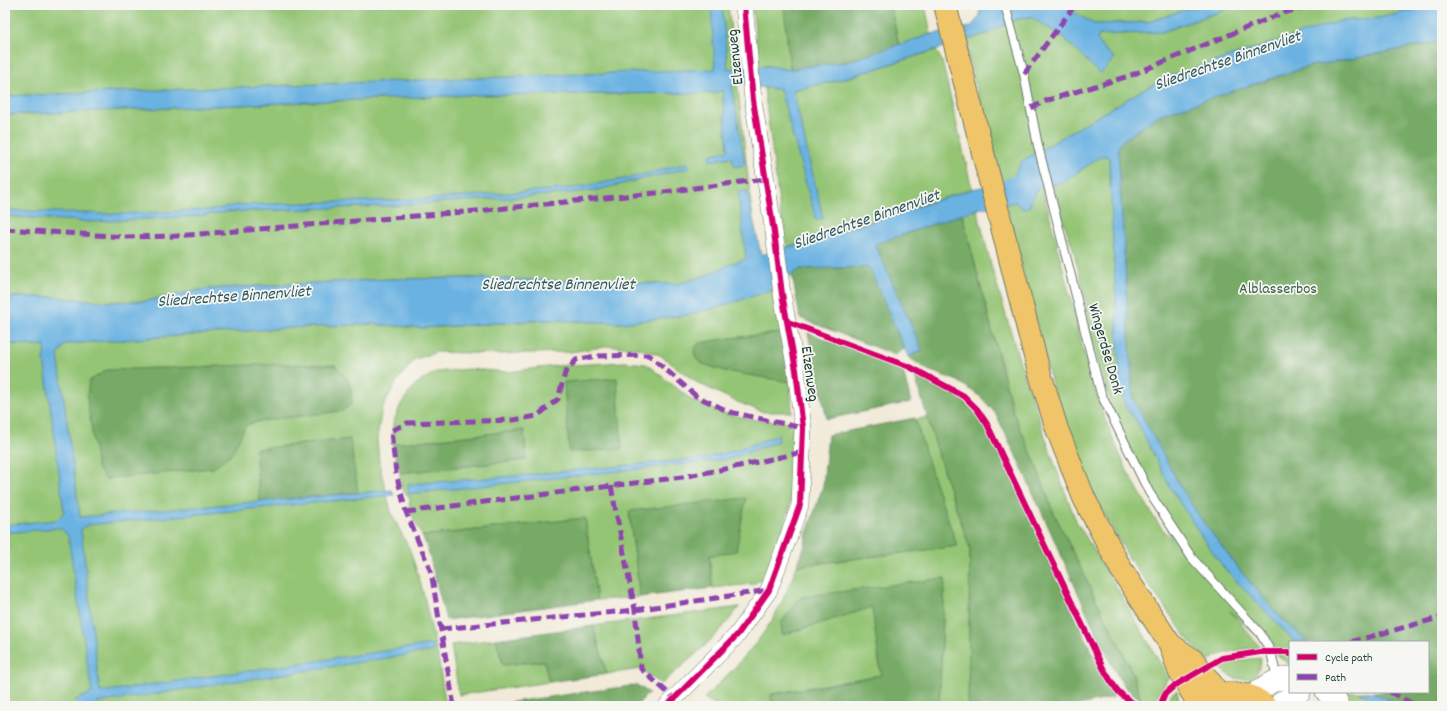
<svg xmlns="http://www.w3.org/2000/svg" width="1447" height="711" viewBox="0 0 1447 711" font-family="Dekko,sans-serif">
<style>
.green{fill:#94c574;stroke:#5a8154;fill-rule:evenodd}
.forest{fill:#7a6;stroke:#4b744d}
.water{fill:#6bb2e2;stroke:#45788b}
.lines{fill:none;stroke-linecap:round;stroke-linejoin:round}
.stream{stroke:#6bb2e2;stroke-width:6}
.service-casing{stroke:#697a6d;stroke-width:10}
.minor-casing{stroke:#697a6d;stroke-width:18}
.tertiary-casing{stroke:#697a6d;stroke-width:22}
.primary-casing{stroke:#697a6d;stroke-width:24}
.service{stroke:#fff;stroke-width:8}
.minor{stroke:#fff;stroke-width:17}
.tertiary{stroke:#fff;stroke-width:21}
.primary{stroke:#f0c469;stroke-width:22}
.quiet{stroke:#8e44ad;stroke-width:5;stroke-dasharray:10 5;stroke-linecap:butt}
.cycleway-casing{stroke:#f6f6f2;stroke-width:8}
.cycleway{stroke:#d6006c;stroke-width:6}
.labels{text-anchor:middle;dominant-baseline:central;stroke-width:3.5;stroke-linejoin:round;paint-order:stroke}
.street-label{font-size:16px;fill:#1f3d34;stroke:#f6f6f2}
.park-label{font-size:16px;fill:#3c5f44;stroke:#f6f6f2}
.water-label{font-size:17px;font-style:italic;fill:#325a60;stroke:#f6f6f2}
</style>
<rect width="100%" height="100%" fill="#f6f6f2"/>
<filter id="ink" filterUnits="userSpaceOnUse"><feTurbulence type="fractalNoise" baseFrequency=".025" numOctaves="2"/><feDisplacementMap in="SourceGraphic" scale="8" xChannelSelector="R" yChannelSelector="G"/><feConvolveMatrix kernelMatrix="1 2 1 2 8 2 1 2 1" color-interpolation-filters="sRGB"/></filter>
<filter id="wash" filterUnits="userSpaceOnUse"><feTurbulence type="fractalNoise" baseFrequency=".012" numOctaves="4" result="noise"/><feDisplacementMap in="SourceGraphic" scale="16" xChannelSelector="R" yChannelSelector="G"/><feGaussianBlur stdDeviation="0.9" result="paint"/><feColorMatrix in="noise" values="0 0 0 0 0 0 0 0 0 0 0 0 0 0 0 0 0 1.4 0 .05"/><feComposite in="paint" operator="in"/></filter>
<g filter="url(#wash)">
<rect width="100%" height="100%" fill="#f2ead8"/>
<path class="green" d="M5 5H728L735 69 5 96Z
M752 5H784L790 70 769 66H759Z
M890 5H925L931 34 899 45Z
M1068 5H1198L1149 22 1094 24 1071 11Z
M1239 5H1434L1379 18 1340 21 1139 92 1022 161 1011 181 1001 183 964 40 989 33 997 28 1021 18 1032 17 1064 38 1100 74 1114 58 1102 47 1097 39 1099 35 1162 32Z
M936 50 942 61 972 189 787 247 780 211 764 88 793 90 836 81Z
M1442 80V706H1333L1318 692H1428V642H1290V666L1229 610 1261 648C1242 650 1224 650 1208 661L1190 642 1129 558 1101 508 1084 472 1054 393 1006 203 1015 202 1021 208 1029 207 1038 187 1042 186 1089 372 1103 414 1126 469 1155 519 1171 540 1164 510 1150 488 1117 421 1103 379 1091 337 1086 300 1073 248 1060 212 1053 184 1064 182 1098 158 1106 156 1109 157 1110 190ZM1117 326 1145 437 1136 420 1126 408Z
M737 82 753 220 760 255 733 263 704 276 677 284 472 278 388 279 205 289 146 301 108 302 54 297H5V115L472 95 715 93Z
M977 209 991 265 1018 356 1053 460 1076 521 1117 588 1168 677 1163 688 1152 705 1141 700 1132 672 1119 644 1097 602 1052 509 1035 462 1013 412 962 214Z
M772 290 781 333 731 338 725 371 790 382 792 412H763L735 401 696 382 660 355 638 348 609 346 570 352 499 354 437 352 415 359 397 381 382 408 377 438 379 463 392 515 410 550 423 592 438 657 446 706H5V343L35 346 288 328 372 324 423 328 547 320 622 323 688 315ZM89 381 260 421 246 425 239 437Z
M625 362 646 364 692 400 722 413 755 420 794 422 795 486 780 541 763 578 753 584 713 588 709 555 629 512 640 597 597 600 585 518 422 536 409 509 410 498 401 488 400 473 526 460 524 430 392 444 393 423 401 404 416 384 436 372 468 369 507 372 555 366Z
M928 417 944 473 970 548 968 706H939L945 578 783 635 872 607 881 675 771 694 772 706H717L704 698C729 674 752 651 771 622 782 605 789 585 797 566L957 546 932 474 915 420Z
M739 607C718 637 689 660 661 684L641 669 607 674 593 626Z
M496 639 503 665 544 661 549 682 459 695 451 645Z
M1261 658 1259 669 1253 678C1236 681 1231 678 1219 666L1242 660Z
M1177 690 1180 706H1165L1171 694Z"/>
<path class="forest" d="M784 5H890L899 45 846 62 804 67 790 70Z
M1442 41V706H1402L1373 692H1428V642H1307L1278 615 1242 573 1201 519 1184 493 1133 399 1118 149 1119 145 1122 141 1159 115 1310 66 1341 61Z
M962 214 1013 412 1035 462 1052 509 1097 602 1119 644 1132 672 1141 700 1126 688 1118 677 1094 628 1020 464 996 414 981 397 958 381 928 370 908 357 922 350 875 244Z
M870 267 904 349 895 355 800 318 792 274 801 269Z
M781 333 790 382 725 371 700 363 695 357 694 349 699 343 731 338Z
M808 333 902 367 911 402 827 419Z
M274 364 335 365C349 380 352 383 352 404L342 411 260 421 246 425 232 453 213 468 106 479 97 468 87 398 89 381 107 370Z
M914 373C934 382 952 391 968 405 994 428 1014 484 1029 516 1057 577 1084 637 1114 697L1076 706H968L970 548 944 473Z
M617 378 622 449 569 452 564 382Z
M915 418 932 474 957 546 797 566 805 545 807 533 823 486 828 435Z
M524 430 526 460 400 473 392 444Z
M350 439 358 492 260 502 255 449Z
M746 498 736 551 709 556 713 588 640 597 629 511Z
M585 518 597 600 446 620 427 546 422 536Z
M945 578 939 706H772L771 695 881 675 872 607 782 635 781 623 801 597Z
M593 626 607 674 549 682 544 661 503 665 496 639Z
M637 685 649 693 636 706H483Z"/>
<path class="water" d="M711 5H722L728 69 769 66 790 70 804 67 846 62 931 34 971 27 980 16 979 5H1068L1071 11 1094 24 1149 22 1198 5H1239L1162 32 1099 35 1097 39 1102 47 1114 58 1110 64 1100 74 1064 38 1031 17 1021 18 997 28 989 33 836 81 793 90 823 218 816 220 780 89 764 88 737 82 732 85 745 165 735 167 731 157 710 161V155L728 150 722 90 715 93 472 95 5 115V96L715 69Z
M1434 5H1442V41L1341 61 1310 66 1159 115 1122 141 1119 145 1118 149 1133 399 1184 493 1201 519 1242 573 1278 615 1307 642H1295L1289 636 1224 568 1202 537 1171 489 1136 420 1126 408 1120 389 1109 158 1106 156 1098 158 1064 182 1038 187 1029 207 1026 209 1021 208 1015 202 977 209 875 244 922 350 908 357 869 267 801 269 792 274 772 290 719 307 688 315 622 323 547 320 423 328 371 324 288 328 65 344 58 355 80 517 392 490 394 495 88 525 81 529 100 692 433 644V651L97 703 95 706H81L75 700 92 693 68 536 61 528 5 533V525L57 520 64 512 44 359 45 345 35 346 5 343V297H54L108 302 146 301 205 289 388 279 472 278 677 284 704 276 733 263 746 259 738 191H747L761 255 846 230 972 189 1011 181 1022 161 1139 92 1167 77 1340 21 1379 18Z
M688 163 689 168 597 190 550 195 390 206 228 212 200 216 91 222 5 216V210L109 214 211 210 236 205 429 199 573 188 629 178Z
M779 435 777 442 729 459 409 494 408 484 514 476 705 458 733 451Z
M1359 692H1373L1402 706H1386Z"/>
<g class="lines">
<path class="stream" d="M1000 185 1019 176"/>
</g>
</g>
<g filter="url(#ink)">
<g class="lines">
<g class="service-casing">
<path id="service" d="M1005 5 1024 74 1038 146 1101 394 1149 492 1192 558 1260 633 1271 652 1277 679"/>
</g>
<g class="minor-casing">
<path id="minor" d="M667 706 738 634 769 590 800 505 803 428 796 370 782 294 774 232 753 100 744 5"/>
</g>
<g class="tertiary-casing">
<path id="tertiary" d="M1326 692 1335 700 1338 706
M1251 697C1262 687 1276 678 1290 677
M1278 706 1283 701 1300 692"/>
</g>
<g class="primary-casing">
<path id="primary" d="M945 5 1037 364 1057 429 1084 498 1121 569 1170 644 1179 671 1200 706
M1170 644 1194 661 1220 695
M1207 701C1224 689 1250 691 1265 706"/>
</g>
<use href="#service" class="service"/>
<use href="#minor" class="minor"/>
<use href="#tertiary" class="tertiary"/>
<use href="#primary" class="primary"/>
<path class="quiet" d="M1024 74 1075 5
M1031 108 1048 100 1129 76 1280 14 1313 5
M5 229 126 237 177 236 476 211 656 193 765 179
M611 486 635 610 641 669 675 699
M406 512 682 477 730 468 803 452
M441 629 635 610 769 590
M1351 642 1442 617
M1390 692 1417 706
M454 706 431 572 406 512 396 473 391 431 407 423 513 420 537 416 558 399 565 373 576 360 595 356 649 355 696 396 730 412 803 428
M1434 706 1442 704"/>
<g class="cycleway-casing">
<path id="cycleway" d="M788 322 910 367 964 396 977 409 987 424 1103 668C1115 688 1117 694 1138 706
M667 706 738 634 769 590 800 505 803 428 796 370 782 294 774 232 753 100 744 5
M1160 706 1165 694 1174 686 1222 658 1260 652H1289L1290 654"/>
</g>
<use href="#cycleway" class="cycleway"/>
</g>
</g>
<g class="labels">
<g class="street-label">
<text transform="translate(736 57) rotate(-96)">Elzenweg</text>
<text transform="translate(1105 349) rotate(74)">Wingerdse Donk</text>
<text transform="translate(809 374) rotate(82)">Elzenweg</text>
</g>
<g class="park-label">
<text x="1278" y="289">Alblasserbos</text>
</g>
<g class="water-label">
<text transform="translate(1228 62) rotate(-19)">Sliedrechtse Binnenvliet</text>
<text transform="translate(867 221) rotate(-19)">Sliedrechtse Binnenvliet</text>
<text x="558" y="286">Sliedrechtse Binnenvliet</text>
<text transform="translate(234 298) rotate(-4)">Sliedrechtse Binnenvliet</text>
</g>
</g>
<rect width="1447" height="711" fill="none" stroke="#f6f6f2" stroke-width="20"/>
<rect x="1289" y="641" width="140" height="52" fill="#f6f6f2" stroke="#a0aca6"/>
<rect x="1297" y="654" width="20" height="6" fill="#d6006c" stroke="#a0aca6"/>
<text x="1325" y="661" font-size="12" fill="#1f3d34">Cycle path</text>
<rect x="1297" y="674" width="20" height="6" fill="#8e44ad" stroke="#a0aca6"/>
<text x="1325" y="681" font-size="12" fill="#1f3d34">Path</text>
</svg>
